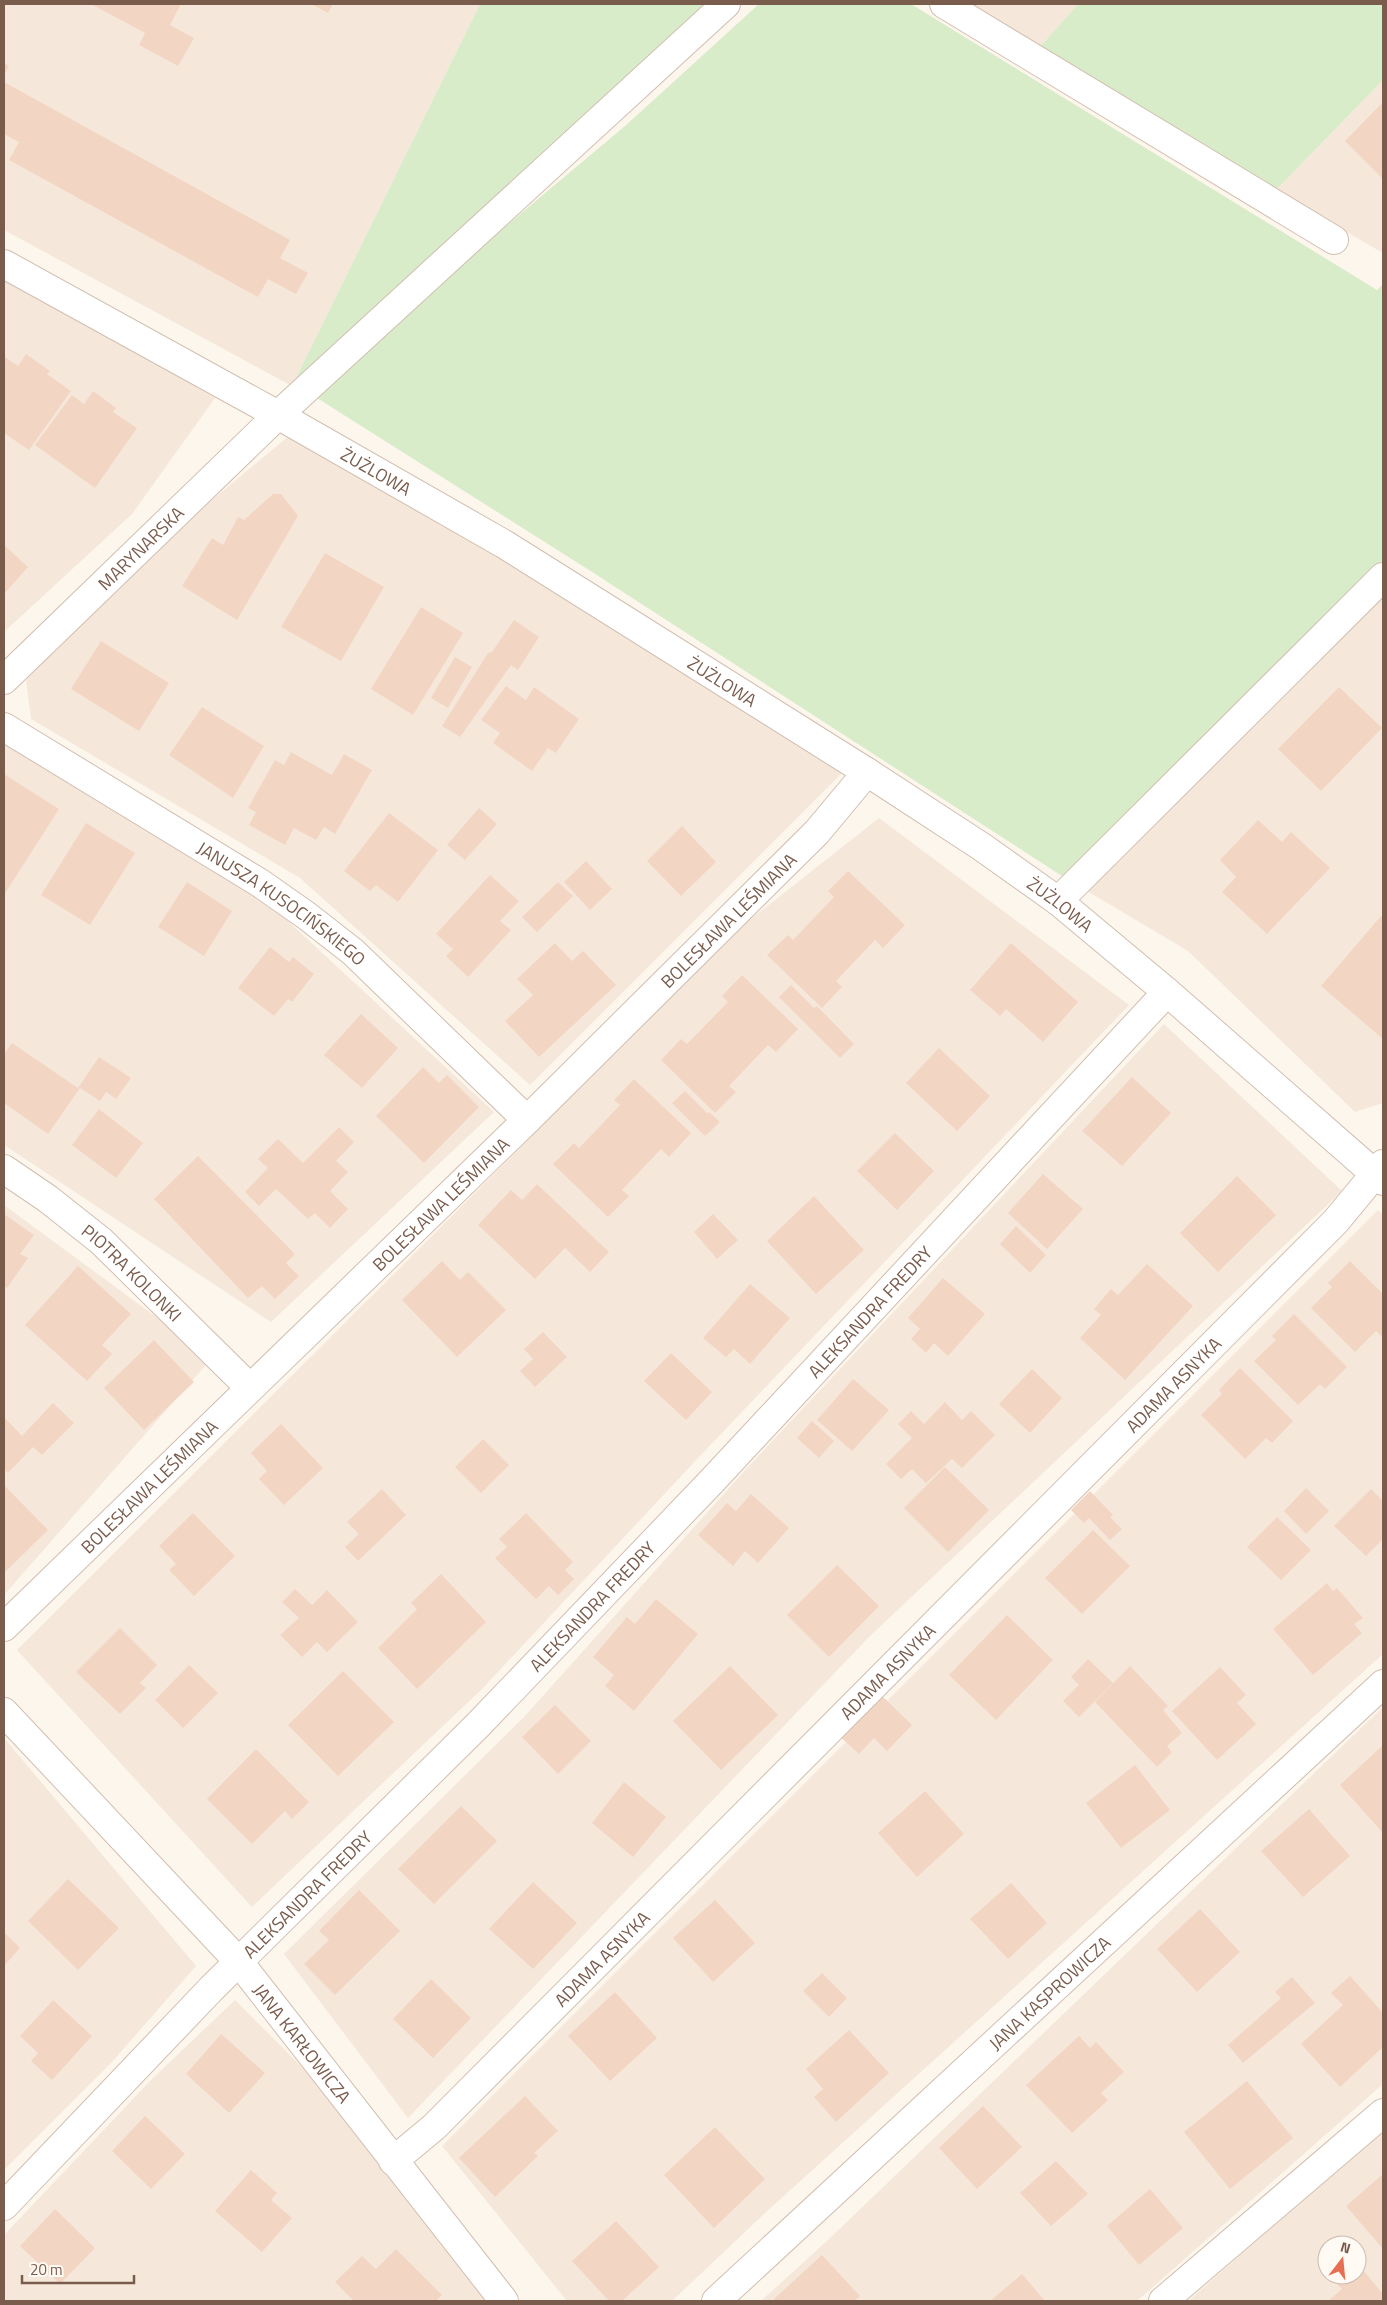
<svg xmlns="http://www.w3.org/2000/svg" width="1387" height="2305" viewBox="0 0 1387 2305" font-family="'Titillium Web',sans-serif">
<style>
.residential{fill:#f5e8da;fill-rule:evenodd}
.green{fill:#d8ecc9}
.building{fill:#f3d5c3}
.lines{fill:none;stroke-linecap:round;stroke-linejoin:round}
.street-casing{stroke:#d1beb0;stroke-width:30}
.street{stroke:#fff;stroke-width:28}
.labels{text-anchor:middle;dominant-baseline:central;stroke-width:4.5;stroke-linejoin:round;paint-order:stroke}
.street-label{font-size:18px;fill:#7a5c4d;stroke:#fffaf3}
</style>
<rect width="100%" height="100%" fill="#fdf6ec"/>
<path class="residential" d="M4 4H480L292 386 4 230Z
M969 4H1078L1039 48Z
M1383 80V253L1275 191Z
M4 273 215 398 132 514 4 632Z
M290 435 524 565 846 769 530 1085 300 878 31 719 26 680 115 581Z
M1383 559V1103L1355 1112 1188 951 1062 876 1114 827Z
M4 724 277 911 494 1112 271 1322 4 1145Z
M879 818 1129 1005 699 1457 482 1689 252 1907 17 1650 525 1143 719 944Z
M1164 1024 1342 1191 869 1637 408 2118 284 1954 524 1717 748 1467Z
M4 1205 212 1358 4 1595Z
M1378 1210 1383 1215V1654L765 2213 672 2301H567L442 2146Z
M1383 1707V2084L1137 2301H761L828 2240Z
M4 1738 196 1966 112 2062 4 2170Z
M235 2000 362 2127 503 2301H4V2235L151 2080Z
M1383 2130V2301H1188ZM1327 2245H1357V2275H1327Z"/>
<path class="green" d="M480 4H715L292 386Z
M759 4H911L1377 290 1383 284V559L1114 827 1062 876 589 570 317 398 494 236 625 126Z
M1078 4H1383V80L1275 191 1039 48Z"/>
<path class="building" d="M91 4H181L170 25 194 38 178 66 139 45 145 33Z
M311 4H333L328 13Z
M4 63 9 66 4 75Z
M4 82 290 240 280 258 308 273 296 294 268 279 258 297 9 160 19 142 4 134Z
M1383 102V179L1345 141Z
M26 354 50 371 47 374 71 391 29 450 4 433V359L5 357 18 366Z
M93 391 116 408 113 412 137 428 95 488 35 445 72 395 84 404Z
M273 494H281L298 516 237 620 182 586 212 538 223 545 238 517 244 520Z
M4 545 28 567 4 594Z
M325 553 384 587 341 661 281 627Z
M421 607 463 633 413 715 371 689Z
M514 620 539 637 518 670 511 665 460 737 442 726 488 653 492 652Z
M101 641 169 683 139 731 71 689Z
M455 657 472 667 448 708 431 698Z
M506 686 526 700 534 687 579 719 556 753 548 748 532 771 493 743 500 733 481 720Z
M1339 687 1382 728 1321 791 1278 749Z
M202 707 264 746 233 798 169 755Z
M291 752 332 775 344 754 372 770 335 834 324 827 316 840 294 828 285 845 249 825 256 812 248 808 275 760 284 765Z
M4 774 59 809 4 895Z
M479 808 497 824 465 860 447 845Z
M389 813 438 850 398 902 376 885 370 891 344 871Z
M1258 820 1282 842 1291 832 1330 868 1267 934 1222 892 1236 877 1220 860Z
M86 823 135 853 90 925 41 895Z
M682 826 716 862 681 896 647 861Z
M586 861 612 889 590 910 564 882Z
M848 871 905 925 883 948 875 940 836 981 842 987 822 1008 767 955 788 935 793 940 834 897 828 891Z
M490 875 519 901 500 921 511 930 468 977 446 956 453 949 436 934Z
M187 882 232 911 204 956 158 927Z
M558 882 573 896 537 932 522 917Z
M1381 916 1383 918V1039L1321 986Z
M555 943 572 961 583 951 616 985 539 1057 505 1021 533 995 517 979Z
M1011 943 1078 1002 1043 1042 1006 1009 1000 1016 970 990Z
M270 947 289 962 293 957 314 974 292 1002 288 999 274 1016 238 988Z
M742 975 798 1029 776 1052 768 1045 729 1086 736 1092 715 1113 661 1060 681 1039 687 1044 728 1002 722 996Z
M791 985 814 1008 817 1006 854 1044 840 1058 779 997Z
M361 1014 398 1048 362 1088 324 1055Z
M12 1043 78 1088 99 1057 131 1078 116 1099 106 1092 100 1101 80 1088 48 1134 4 1103V1054Z
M939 1048 990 1096 957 1131 906 1083Z
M423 1067 439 1083 447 1075 479 1107 424 1163 376 1116Z
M1132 1077 1171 1113 1122 1166 1082 1131Z
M634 1079 691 1133 669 1157 661 1149 622 1190 629 1196 608 1217 553 1164 574 1143 579 1148 602 1124 620 1105 614 1100Z
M685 1091 708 1114 709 1112 720 1122 705 1136 672 1103Z
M99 1109 143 1143 116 1178 72 1145Z
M339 1127 354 1142 336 1161 348 1172 330 1191 348 1209 330 1228 315 1213 308 1219 276 1189 259 1206 245 1192 268 1168 258 1159 278 1139 303 1163Z
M895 1133 934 1171 897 1210 857 1171Z
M198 1156 295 1254 286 1263 299 1276 275 1299 262 1286 248 1298 154 1199Z
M1043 1174 1083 1209 1047 1249 1008 1213Z
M1237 1176 1276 1215 1218 1272 1180 1233Z
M537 1184 609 1252 590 1272 565 1248 535 1279 478 1225 511 1190 522 1200Z
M814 1196 864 1250 816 1294 767 1241Z
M4 1214 34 1235 20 1254 28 1258 7 1288 4 1286Z
M713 1214 738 1240 717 1259 694 1232Z
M1016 1226 1046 1255 1030 1273 1000 1244Z
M442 1261 460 1280 468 1272 506 1310 457 1357 402 1300Z
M1350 1261 1383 1294V1334L1381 1336 1376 1331 1355 1352 1311 1308 1332 1287 1328 1283Z
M1147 1264 1193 1306 1125 1380 1080 1338 1101 1315 1094 1309 1111 1289 1118 1295Z
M78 1266 131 1314 102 1345 112 1354 87 1381 25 1325Z
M943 1278 985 1314 948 1356 934 1343 926 1353 911 1339 920 1329 908 1318Z
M750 1284 790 1318 750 1364 734 1349 726 1357 703 1338Z
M1294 1314 1347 1367 1325 1389 1320 1384 1298 1405 1254 1361 1276 1340 1272 1336Z
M543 1332 567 1357 535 1387 520 1371 533 1359 524 1349Z
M154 1340 194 1382 144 1430 104 1388Z
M671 1353 712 1392 686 1420 644 1381Z
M1240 1368 1293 1421 1272 1443 1266 1438 1245 1459 1201 1415 1222 1394 1219 1390Z
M1032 1369 1062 1398 1030 1433 999 1404Z
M853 1379 889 1410 852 1451 817 1420Z
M945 1402 962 1420 971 1411 995 1435 962 1468 952 1459 926 1483 912 1469 901 1479 886 1464 912 1438 898 1424 911 1411 924 1424Z
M53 1403 74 1423 42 1455 33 1447 8 1473 4 1469V1417L22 1436Z
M812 1421 834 1441 819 1458 797 1438Z
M281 1424 323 1468 284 1505 259 1479 267 1471 251 1453Z
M483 1439 509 1465 481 1493 455 1467Z
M945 1467 989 1510 948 1552 904 1508Z
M5 1486 48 1530 4 1573V1488Z
M1306 1488 1329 1511 1306 1534 1284 1511Z
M382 1489 406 1515 358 1561 345 1547 359 1534 347 1522Z
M1371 1489 1383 1501V1542L1382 1540 1366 1556 1334 1526Z
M1090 1491 1113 1515 1110 1517 1122 1529 1110 1540 1089 1518 1084 1523 1071 1510Z
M751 1494 789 1528 758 1563 745 1551 733 1566 698 1535 727 1503 736 1511Z
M193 1513 235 1556 194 1596 169 1570 176 1564 159 1546Z
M526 1513 573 1562 565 1570 574 1579 558 1595 549 1586 536 1599 495 1558 507 1547 499 1539Z
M1277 1517 1311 1550 1281 1580 1247 1547Z
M1093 1530 1130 1566 1082 1614 1045 1578Z
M837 1565 879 1606 829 1657 787 1615Z
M441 1574 486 1622 417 1689 378 1648 417 1609 411 1603Z
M1327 1583 1333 1591 1337 1588 1363 1618 1354 1624 1362 1633 1313 1675 1273 1629Z
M295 1589 312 1605 327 1590 358 1622 327 1652 317 1642 302 1657 280 1635 299 1618 282 1602Z
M656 1599 698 1634 634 1711 605 1686 614 1675 593 1657 627 1617 635 1624Z
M1007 1615 1053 1660 996 1720 949 1675Z
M120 1628 157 1665 140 1683 146 1688 120 1714 76 1672Z
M1088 1659 1113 1683 1079 1717 1063 1701 1079 1685 1071 1677Z
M189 1665 218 1693 183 1728 155 1700Z
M730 1666 778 1715 721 1770 673 1721Z
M1130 1666 1168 1706 1163 1710 1182 1733 1167 1746 1172 1752 1157 1767 1095 1702Z
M1220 1667 1246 1695 1237 1703 1256 1724 1217 1760 1172 1711Z
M343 1671 394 1722 338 1776 288 1725Z
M876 1690 912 1725 887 1751 874 1738 859 1754 835 1732Z
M555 1705 591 1741 558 1774 522 1737Z
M1383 1745V1833L1340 1785Z
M256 1749 309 1802 292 1819 285 1811 252 1844 207 1799Z
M1135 1765 1170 1810 1121 1848 1086 1803Z
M624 1782 666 1817 633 1857 592 1823Z
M925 1791 964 1834 917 1877 878 1833Z
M461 1806 497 1841 434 1904 398 1869Z
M1309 1809 1350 1856 1303 1897 1261 1851Z
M68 1879 119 1928 78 1970 28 1921Z
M533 1882 577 1923 533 1969 489 1929Z
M1011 1883 1047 1923 1008 1959 970 1919Z
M359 1890 400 1931 335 1995 304 1964 329 1940 319 1931Z
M715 1900 755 1943 713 1982 673 1938Z
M1200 1909 1240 1952 1197 1992 1157 1949Z
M4 1932 20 1948 4 1966Z
M822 1973 847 1998 829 2017 803 1991Z
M1350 1976 1383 2013V2047L1340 2087 1301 2044 1343 2005 1331 1993Z
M1292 1977 1315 2003 1243 2063 1228 2045 1281 1998 1275 1992Z
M431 1979 471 2018 433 2058 393 2019Z
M615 1992 657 2038 610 2081 568 2036Z
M53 2000 92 2036 52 2080 31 2061 38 2053 20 2036Z
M849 2030 889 2073 836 2122 814 2097 823 2089 806 2069Z
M221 2034 265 2073 229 2113 186 2074Z
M1079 2036 1090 2048 1096 2042 1124 2072 1101 2093 1108 2100 1072 2133 1026 2085Z
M1247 2081 1293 2138 1230 2189 1184 2132Z
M525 2096 558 2131 534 2153 538 2156 495 2197 459 2158Z
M983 2106 1022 2147 977 2189 939 2148Z
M145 2116 185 2154 151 2189 112 2151Z
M715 2127 765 2179 714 2228 664 2175Z
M1056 2161 1088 2194 1051 2226 1020 2193Z
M251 2170 277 2193 271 2200 292 2218 262 2252 215 2211Z
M1383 2174V2249L1346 2206Z
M1150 2189 1183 2228 1139 2265 1107 2226Z
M55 2209 95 2248 60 2284 20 2246Z
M616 2221 659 2267 622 2301H609L572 2261Z
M396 2249 442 2295 436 2301H354L335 2282 362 2256 376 2269Z
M822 2255 860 2296 854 2301H777L774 2299Z
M1357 2263 1383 2294V2301H1328L1342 2289 1336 2283 1344 2275H1357Z
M1022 2274 1045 2301H990Z"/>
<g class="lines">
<g class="street-casing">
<g id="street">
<path d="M944 4 1334 240"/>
<path id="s1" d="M4 264 278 415 504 544 867 772 982 847 1058 901 1167 992 1383 1181"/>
<path id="s2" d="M4 680 278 415 726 4"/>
<path id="s3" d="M4 727 260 883 307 916 353 952 527 1120"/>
<path d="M1058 901 1383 577"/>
<path id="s4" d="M4 1169 48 1199 101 1241 250 1388"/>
<path id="s5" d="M4 1627 527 1120 817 832 867 772"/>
<path id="s6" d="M4 1712 239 1962 504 2301"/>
<path id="s7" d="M393 2161 434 2127 1336 1221 1383 1164"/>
<path id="s8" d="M4 2206 212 1988 477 1726 711 1482 1167 992"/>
<path id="s9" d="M716 2301 1383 1684"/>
<path d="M1163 2301 1383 2113"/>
</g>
</g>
<use href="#street" class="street"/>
</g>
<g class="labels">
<g class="street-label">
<text stroke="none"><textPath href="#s1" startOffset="426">ŻUŻLOWA</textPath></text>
<text stroke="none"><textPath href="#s2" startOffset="190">MARYNARSKA</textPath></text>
<text stroke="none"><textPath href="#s1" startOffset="831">ŻUŻLOWA</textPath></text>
<text stroke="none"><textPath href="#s3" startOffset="329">JANUSZA KUSOCIŃSKIEGO</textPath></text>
<text stroke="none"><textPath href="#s1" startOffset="1236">ŻUŻLOWA</textPath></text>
<text stroke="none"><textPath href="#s5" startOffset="1012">BOLESŁAWA LEŚMIANA</textPath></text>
<text stroke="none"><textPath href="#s5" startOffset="608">BOLESŁAWA LEŚMIANA</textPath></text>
<text stroke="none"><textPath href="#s4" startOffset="165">PIOTRA KOLONKI</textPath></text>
<text stroke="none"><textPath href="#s8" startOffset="1245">ALEKSANDRA FREDRY</textPath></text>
<text stroke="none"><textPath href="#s7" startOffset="1101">ADAMA ASNYKA</textPath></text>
<text stroke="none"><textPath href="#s5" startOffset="202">BOLESŁAWA LEŚMIANA</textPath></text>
<text stroke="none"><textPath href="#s8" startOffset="840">ALEKSANDRA FREDRY</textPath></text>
<text stroke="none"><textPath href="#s7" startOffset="696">ADAMA ASNYKA</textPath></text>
<text stroke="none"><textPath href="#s8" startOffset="435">ALEKSANDRA FREDRY</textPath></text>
<text stroke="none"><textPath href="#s7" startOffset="291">ADAMA ASNYKA</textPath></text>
<text stroke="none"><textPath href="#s9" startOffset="454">JANA KASPROWICZA</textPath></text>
<text stroke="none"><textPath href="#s6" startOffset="446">JANA KARŁOWICZA</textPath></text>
</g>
</g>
<rect width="1387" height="2305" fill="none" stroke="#7a5c4d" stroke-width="10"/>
<g transform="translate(1342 2260) rotate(16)"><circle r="24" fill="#fffaf3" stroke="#cabbb1"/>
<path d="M0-4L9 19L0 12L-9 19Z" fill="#e76f51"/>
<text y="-8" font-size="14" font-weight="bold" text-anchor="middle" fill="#7a5c4d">N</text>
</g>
<path d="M22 2275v8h112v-8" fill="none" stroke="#7a5c4d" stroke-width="2.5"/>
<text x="30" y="2275" font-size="15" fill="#7a5c4d" stroke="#fffaf3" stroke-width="4" paint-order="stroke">20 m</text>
</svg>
